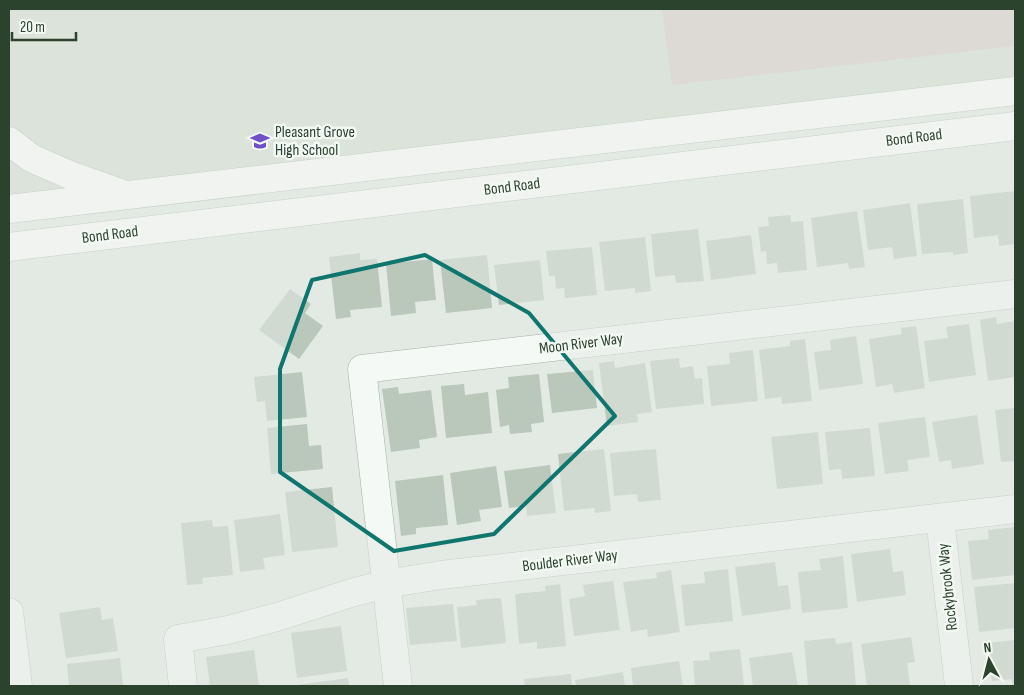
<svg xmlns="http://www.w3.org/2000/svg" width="1024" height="695" viewBox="0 0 1024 695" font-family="'Sofia Sans Condensed',sans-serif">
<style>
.built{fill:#d1dcd1}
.green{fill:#d4c7c4}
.building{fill:#bac7bb}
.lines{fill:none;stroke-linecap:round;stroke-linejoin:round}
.minor-casing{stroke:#a4b1a5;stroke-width:29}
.major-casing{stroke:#a3b5a3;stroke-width:29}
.minor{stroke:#f5f9f6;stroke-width:28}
.major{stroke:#fff;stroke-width:28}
.marked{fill:none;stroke:#0f766e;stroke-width:4;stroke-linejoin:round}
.labels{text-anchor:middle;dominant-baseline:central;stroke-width:5;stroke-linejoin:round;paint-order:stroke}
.poi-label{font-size:16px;fill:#2b422d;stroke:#f2f8f2;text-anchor:start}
.street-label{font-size:16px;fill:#2b422d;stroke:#f2f8f2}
</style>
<rect width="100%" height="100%" fill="#e3eae3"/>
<path class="built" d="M9 9H1015V76L9 205Z"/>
<path class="green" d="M662 9H1015V46L672 85Z"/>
<path class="building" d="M1015 191V244L999 246 998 235 974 238 970 196Z
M963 199 968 253 953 255V252L922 254 917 204Z
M910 203 917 256 894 259 892 247 868 250 863 210Z
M857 211 865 267 849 269 848 263 817 267 811 218Z
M790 215 791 222 803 221 807 270 778 273 777 263 767 264 766 251 761 252 758 227 769 226 768 217Z
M698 229 704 281 676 283 675 275 655 277 651 234Z
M751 235 756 274 711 280 706 241Z
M645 237 651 291 635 293V288L605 291 599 242Z
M592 247 597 295 565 298 564 288 556 289 555 276H549L546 251Z
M360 253V260L377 259 382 307 350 310 351 317 336 319 329 257Z
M487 255 492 308 446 313 440 260Z
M432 259 436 300 415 302 416 313 391 316 386 264Z
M540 260 544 300 499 305 494 265Z
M290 289 311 304 305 313 323 326 299 359 259 330Z
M996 317 997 324 1015 321V377L988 381 980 320Z
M969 324 976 375 929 382 924 341 948 338 946 327Z
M916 326 925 388 894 393 892 384 876 387 869 339 902 334 901 328Z
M856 336 863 384 819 390 814 352 831 350 830 340Z
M805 339 812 401 782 404 781 397 765 399 759 350 790 346V341Z
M753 350 758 401 711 406 707 366 730 364 729 353Z
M679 358 680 368 693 366 695 379 702 378 704 404 656 409 650 361Z
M614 361 615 368 645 363 652 412 637 414 638 422 607 426 599 363Z
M593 370 597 408 552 413 547 374Z
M302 372 307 417 267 421 265 401 257 402 254 377Z
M539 374 544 422 531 424 532 432 510 434 509 425 500 427 496 390 509 388 508 377Z
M464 384 465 395 488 392 492 433 446 438 441 386Z
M398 387 399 394 431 390 437 437 419 440 420 448 391 452 382 389Z
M1015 408V461L1001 462 995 410Z
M977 415 984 464 952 469 951 460 939 462 932 422Z
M925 417 930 457 907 460 909 471 885 474 878 423Z
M307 424 309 446 321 445 323 469 271 474 267 428Z
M870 428 875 476 842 479 841 469 829 470 825 432Z
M818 432 823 484 777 489 771 437Z
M604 449 611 511 595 513 594 508 564 511 558 454Z
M656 449 661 500 638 502 637 494 614 496 610 453Z
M550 465 556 513 527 516 526 506 509 508 504 471Z
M496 466 502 507 479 510 481 521 457 525 450 473Z
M443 475 448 525 416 528V534L401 536 395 481Z
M332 487 338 547 292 552 285 492Z
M280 514 285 555 263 558 265 569 240 572 234 520Z
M212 520 213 527 228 526 233 575 202 578 203 584 187 585 181 523Z
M1015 527V575L972 580 968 541 989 539 988 530Z
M890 549 893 572 903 571 906 595 857 602 851 554Z
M843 556 848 608 802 613 798 572 821 570 819 559Z
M775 562 778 586 788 585 791 609 742 616 735 567Z
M728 569 733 621 685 626 681 585 705 583 704 572Z
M671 570 680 632 648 637 647 629 631 632 623 582 657 578 656 573Z
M613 581 620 630 574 636 569 599 585 596 583 585Z
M1015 583V628L979 632 974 587Z
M560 584 566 646 537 649V642L519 644 515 594 546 591 545 586Z
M501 598 506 643 461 648 457 607 477 605 476 600Z
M453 604 457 641 410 645 406 608Z
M100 607 102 620 113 618 118 651 66 658 59 613Z
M341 626 347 671 297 678 291 633Z
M911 637 915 662 907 663 910 685 867 686 861 644Z
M835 638 836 644 852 642 856 686H808L804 641Z
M1015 640V686H1012V679L992 681 988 643Z
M740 649 744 686H695L693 661 710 660 709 652Z
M254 650 259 686H210L206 657Z
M792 652 798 686H753L749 658Z
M120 658 123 685 69 686 67 664Z
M679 661 683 686H633L631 668Z
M623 672 625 686H576L575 680Z
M571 674 572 686H525L524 679Z
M348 678 349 686H297V685Z"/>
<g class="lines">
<g class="minor-casing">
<path id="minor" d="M940 518 959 686
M9 612 18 686
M183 686 178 639 228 630 277 617 351 593 386 584 441 575 1015 509
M398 686 362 369 1015 294"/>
</g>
<g class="major-casing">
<path id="major" d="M9 141 31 158 72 176 123 194
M9 209 1015 91
M9 247 1015 126"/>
</g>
<use href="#minor" class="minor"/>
<use href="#major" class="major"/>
</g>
<path d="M0 0H1024V695H0ZM425 255 529 313 615 416 494 534 394 551 280 472V369L312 280Z" fill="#e3eae3" fill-opacity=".55" fill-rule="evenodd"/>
<path class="marked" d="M425 255 529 313 615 416 494 534 394 551 280 472V369L312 280Z"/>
<defs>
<g id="school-bare" transform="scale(1.5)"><path d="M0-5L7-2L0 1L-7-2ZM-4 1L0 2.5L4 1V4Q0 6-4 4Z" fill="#704fc8" stroke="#f2f8f2" stroke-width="2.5" paint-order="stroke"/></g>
</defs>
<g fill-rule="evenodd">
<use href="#school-bare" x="260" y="141"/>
</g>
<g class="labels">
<g class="poi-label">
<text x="275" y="132">Pleasant Grove<tspan x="275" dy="18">High School</tspan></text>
</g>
<g class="street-label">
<text transform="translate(914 138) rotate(-7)">Bond Road</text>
<text transform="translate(512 187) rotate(-7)">Bond Road</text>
<text transform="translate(110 235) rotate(-7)">Bond Road</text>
<text transform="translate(581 344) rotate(-7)">Moon River Way</text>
<text transform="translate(570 561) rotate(-7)">Boulder River Way</text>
<text transform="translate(948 587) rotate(-96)">Rockybrook Way</text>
</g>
</g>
<rect width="1024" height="695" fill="none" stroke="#2b422d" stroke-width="20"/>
<g transform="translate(989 660) rotate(353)" stroke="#f2f8f2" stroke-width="4" paint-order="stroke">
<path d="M0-4L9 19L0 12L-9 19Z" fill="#2b422d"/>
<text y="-8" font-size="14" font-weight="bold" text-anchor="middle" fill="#2b422d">N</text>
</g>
<path d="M12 32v8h64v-8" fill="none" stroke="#2b422d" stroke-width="2.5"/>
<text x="20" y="32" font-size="15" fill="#2b422d" stroke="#f2f8f2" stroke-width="4" paint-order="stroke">20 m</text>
</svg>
